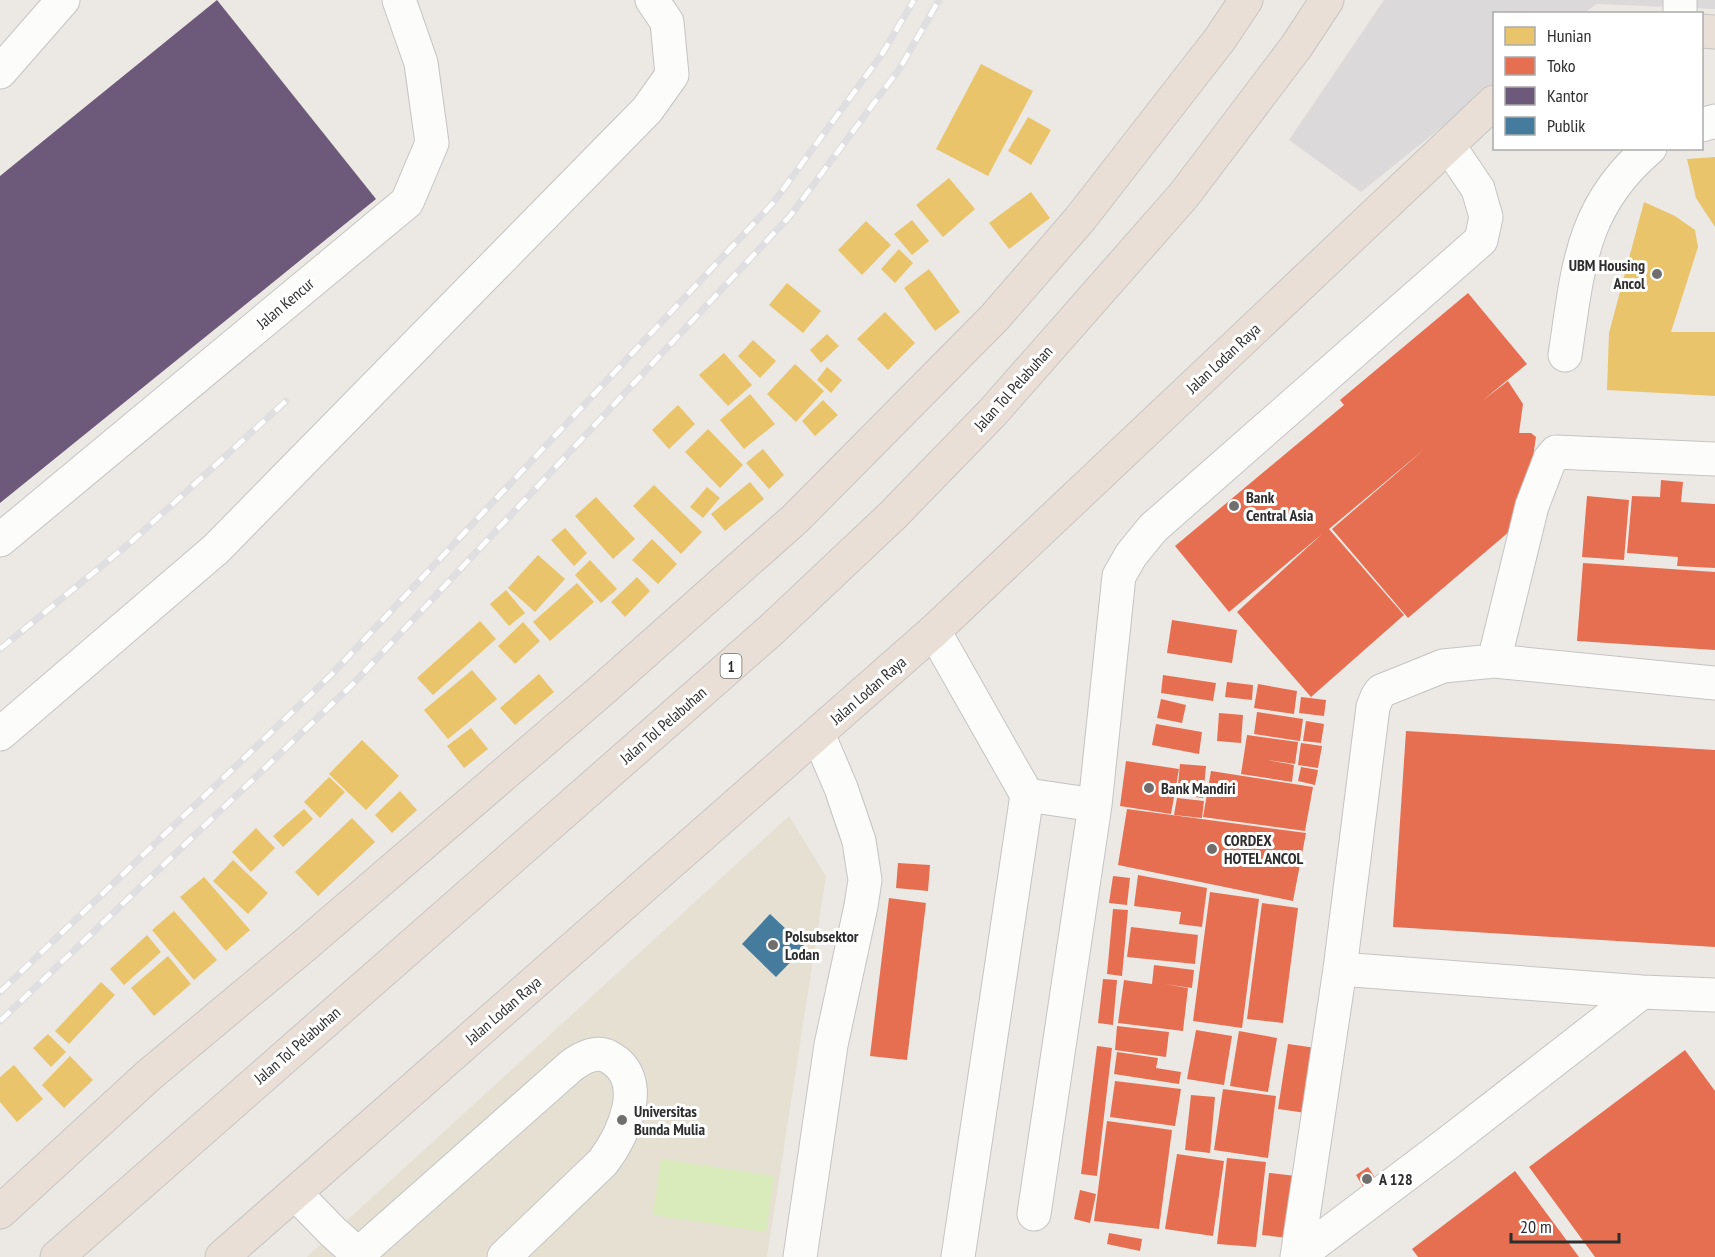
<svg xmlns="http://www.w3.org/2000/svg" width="1715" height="1257" viewBox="0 0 1715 1257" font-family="'PT Sans Narrow',sans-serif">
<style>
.industrial{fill:#dcd9db}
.education{fill:#e6e0d3}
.pitch{fill:#d9eabb}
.homes{fill:#e9c46a}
.shops{fill:#e76f51}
.offices{fill:#6d597a}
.public{fill:#457b9d}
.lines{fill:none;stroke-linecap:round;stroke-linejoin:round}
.minor-casing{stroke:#c5c4c5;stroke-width:35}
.highway-casing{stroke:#c6c5c4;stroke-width:35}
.minor{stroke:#fcfcfb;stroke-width:33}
.highway{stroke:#eadfd6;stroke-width:33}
.rail-casing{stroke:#dfdfe1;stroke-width:7}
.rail{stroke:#fff;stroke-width:4.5;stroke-dasharray:14;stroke-linecap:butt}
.poi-dot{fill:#706f6e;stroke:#fff;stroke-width:2}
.labels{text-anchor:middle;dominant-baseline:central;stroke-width:6;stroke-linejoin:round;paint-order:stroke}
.shield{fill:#fff;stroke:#6d6d6d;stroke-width:1.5}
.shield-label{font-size:15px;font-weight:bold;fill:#2e2e2e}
.poi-label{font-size:16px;font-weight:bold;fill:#2e2e2e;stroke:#fff;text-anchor:start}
.street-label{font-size:16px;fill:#2e2e2e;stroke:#fff}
</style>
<rect width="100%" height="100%" fill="#ece8e4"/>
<path class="industrial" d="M1384 0H1715V9L1597 4 1584 13 1494 14V85L1361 192 1289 140Z"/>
<path class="education" d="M789 816 826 876 767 1257H307Z"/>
<path class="pitch" d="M661 1159 774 1176 766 1232 653 1215Z"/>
<path class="homes" d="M981 64 1033 91 988 176 936 149Z
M1028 117 1051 130 1031 165 1008 151Z
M1715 157V227L1696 198 1687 159Z
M949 178 975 209 943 237 916 205Z
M1031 192 1050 218 1009 249 989 223Z
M1644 202 1675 216 1695 230 1698 247 1671 332H1715V396L1607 390 1609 333Z
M912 220 929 241 912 255 894 234Z
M866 221 891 245 862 275 838 250Z
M899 249 913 263 895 283 881 269Z
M929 269 960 312 935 331 904 288Z
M787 283 821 311 803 333 769 305Z
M885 312 915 343 888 370 857 339Z
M827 334 839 346 821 363 810 350Z
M753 340 776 361 760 378 738 356Z
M724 353 752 385 728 406 699 375Z
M795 364 824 391 796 422 767 394Z
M827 367 842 380 831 393 817 380Z
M750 394 775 424 744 449 720 420Z
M823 400 838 415 815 436 802 421Z
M678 405 695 424 669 449 652 430Z
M708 429 743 465 720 488 685 452Z
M763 449 784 475 769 489 746 463Z
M750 482 764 499 725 531 711 514Z
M654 485 702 532 681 554 633 506Z
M707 487 720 498 703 518 690 507Z
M596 497 635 539 613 559 575 516Z
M565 528 587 553 574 566 551 540Z
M652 539 677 564 658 584 632 560Z
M538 555 565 579 535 612 508 588Z
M590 560 617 589 601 603 575 575Z
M637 577 650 591 625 617 611 602Z
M577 583 594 602 550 641 533 622Z
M506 590 525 613 509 626 490 604Z
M480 621 496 639 433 695 417 678Z
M523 622 540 641 515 664 498 646Z
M472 670 497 699 448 739 424 710Z
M539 674 554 692 515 725 500 708Z
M471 728 488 749 464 768 447 746Z
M362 740 399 776 366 810 329 774Z
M329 777 345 792 320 818 304 802Z
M400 791 417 810 392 833 375 815Z
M304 809 313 819 283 847 273 836Z
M352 818 375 842 318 896 295 872Z
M256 828 275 848 251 872 232 852Z
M233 860 268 893 248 914 213 881Z
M204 877 250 930 226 951 180 897Z
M174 911 217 960 194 980 152 930Z
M147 935 161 952 124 985 110 969Z
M168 956 191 984 154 1016 131 988Z
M101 982 115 995 69 1044 55 1031Z
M48 1034 66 1052 51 1067 33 1048Z
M70 1056 93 1080 64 1108 42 1085Z
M14 1065 43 1099 17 1122 0 1102V1077Z"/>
<path class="shops" d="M1468 293 1527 364 1482 401 1508 381 1523 404 1519 433H1531L1536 437 1524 519 1408 618 1332 529 1427 447 1329 529 1404 615 1311 697 1237 612 1322 534 1229 612 1175 546 1344 405 1340 400Z
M1661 480 1683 482 1681 502 1715 504V568L1677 566 1678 557 1627 553 1632 496 1660 497Z
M1587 496 1629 500 1624 560 1582 557Z
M1583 563 1715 572V650L1577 641Z
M1172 620 1237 630 1232 663 1167 653Z
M1163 675 1216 683 1213 701 1161 693Z
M1227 682 1253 685 1252 700 1225 697Z
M1258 684 1297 691 1294 714 1254 708Z
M1301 697 1326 700 1324 716 1299 713Z
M1161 699 1186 705 1182 723 1157 718Z
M1257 712 1303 719 1300 741 1254 734Z
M1219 713 1243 715 1241 743 1217 741Z
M1306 721 1324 724 1321 743 1303 741Z
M1156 724 1202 732 1199 754 1152 745Z
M1406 731 1715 750V947L1393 927Z
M1247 735 1298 742 1295 764 1268 760 1294 765 1292 782 1241 774Z
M1301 743 1322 746 1318 768 1298 765Z
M1126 761 1179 769 1171 814 1120 806Z
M1180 764 1206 766 1203 798 1177 795Z
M1301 767 1318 770 1315 785 1298 781Z
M1211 771 1313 787 1305 831 1203 817Z
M1177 798 1204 801 1202 818 1174 815Z
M1127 809 1306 833 1293 901 1118 865Z
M898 863 930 865 928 891 896 888Z
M1138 875 1207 888 1202 927 1179 924 1181 912 1134 906Z
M1113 876 1130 878 1127 905 1109 903Z
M1210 892 1259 899 1242 1028 1193 1021Z
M889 898 926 903 907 1060 870 1056Z
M1262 903 1298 908 1283 1023 1247 1019Z
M1113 909 1128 910 1122 976 1107 974Z
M1131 927 1198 935 1195 964 1127 957Z
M1154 965 1194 970 1192 988 1164 984 1188 988 1183 1031 1118 1023 1124 980 1152 984Z
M1103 979 1117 980 1113 1025 1098 1023Z
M1117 1026 1169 1032 1166 1057 1115 1050Z
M1196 1030 1232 1036 1224 1085 1187 1079Z
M1239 1031 1277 1038 1268 1092 1230 1086Z
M1288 1044 1316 1048 1306 1113 1278 1109Z
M1097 1046 1112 1048 1097 1176 1081 1174Z
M1685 1050 1715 1091V1257H1595L1529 1167Z
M1117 1052 1158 1058 1156 1068 1181 1072 1179 1084 1114 1074Z
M1115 1081 1181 1089 1175 1126 1110 1117Z
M1223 1089 1276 1096 1268 1158 1214 1150Z
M1191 1095 1215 1097 1210 1153 1185 1150Z
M1107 1121 1172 1130 1159 1229 1094 1221Z
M1177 1154 1224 1161 1213 1236 1165 1229Z
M1227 1158 1266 1162 1256 1247 1217 1244Z
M1368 1167 1378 1182 1365 1190 1356 1175Z
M1515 1171 1579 1257H1418L1412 1249Z
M1269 1173 1296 1176 1289 1238 1262 1235Z
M1080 1190 1096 1194 1090 1223 1074 1219Z
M1109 1233 1142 1239 1140 1251 1107 1244Z"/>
<path class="offices" d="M217 0 376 199 0 503V176Z"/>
<path class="public" d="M770 914 805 947 776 977 742 944Z"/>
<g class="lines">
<g class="minor-casing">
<path id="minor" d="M1680 14V0
M0 72 63 0
M1702 125 1715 121
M1565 355C1578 270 1580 207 1650 148
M0 540 407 202 432 143 421 63 399 0
M934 631 1027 795 958 1257
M1494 661 1532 506 1550 459 1556 452 1715 459
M0 734 216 549 647 110 672 75 667 22 652 0
M1027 795 1095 805
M1340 969 1642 992 1715 995
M295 1193 332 1231 361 1257
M1034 1214 1095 805 1119 576 1131 555 1153 528 1481 240 1486 217 1478 189 1449 146
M355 1257 571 1066C582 1058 596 1050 609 1057 650 1079 623 1135 603 1162L504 1257
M800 1257 831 1045 861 906 865 880 859 841 841 788 818 734
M1297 1257 1340 969 1373 707 1377 697 1381 691 1443 666 1494 661 1715 683
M1297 1257 1448 1143 1642 992"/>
</g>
<g class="highway-casing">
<path id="highway" d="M1702 31 1715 32
M0 1212 149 1075 305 945 601 691 795 519 995 317 1080 219 1220 39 1246 0
M57 1257 770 631 893 515 993 412 1184 195 1296 47 1327 0
M222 1257 934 631 1494 102"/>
</g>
<use href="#minor" class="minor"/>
<use href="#highway" class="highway"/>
<g class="rail-casing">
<path id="rail" d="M0 649 131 542 286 401
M0 992 332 674 773 203 882 54 914 0
M0 1021 354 683 790 216 900 68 939 0"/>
</g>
<use href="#rail" class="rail"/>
</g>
<g class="poi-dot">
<circle cx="1657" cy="274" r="6"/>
<circle cx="1234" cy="506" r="6"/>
<circle cx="1149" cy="788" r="6"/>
<circle cx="1212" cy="849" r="6"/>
<circle cx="773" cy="945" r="6"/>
<circle cx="622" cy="1120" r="6"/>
<circle cx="1367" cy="1179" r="6"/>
</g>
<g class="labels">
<rect class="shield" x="720.5" y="654" width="21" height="24" rx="4.5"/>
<g class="shield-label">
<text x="731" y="666">1</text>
</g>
<g class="poi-label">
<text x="1645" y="265" text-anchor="end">UBM Housing<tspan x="1645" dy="18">Ancol</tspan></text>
<text x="1246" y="497">Bank<tspan x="1246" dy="18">Central Asia</tspan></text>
<text x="1161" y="788">Bank Mandiri</text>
<text x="1224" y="840">CORDEX<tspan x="1224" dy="18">HOTEL ANCOL</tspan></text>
<text x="785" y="936">Polsubsektor<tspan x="785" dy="18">Lodan</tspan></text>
<text x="634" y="1111">Universitas<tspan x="634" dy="18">Bunda Mulia</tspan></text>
<text x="1379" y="1179">A 128</text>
</g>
<g class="street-label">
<text transform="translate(285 303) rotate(-40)">Jalan Kencur</text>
<text transform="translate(1223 358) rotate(-43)">Jalan Lodan Raya</text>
<text transform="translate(1013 388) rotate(-48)">Jalan Tol Pelabuhan</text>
<text transform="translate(868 690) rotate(-41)">Jalan Lodan Raya</text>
<text transform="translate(663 725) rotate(-41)">Jalan Tol Pelabuhan</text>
<text transform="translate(503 1010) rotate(-41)">Jalan Lodan Raya</text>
<text transform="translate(297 1045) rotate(-41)">Jalan Tol Pelabuhan</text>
</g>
</g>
<rect x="1493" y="12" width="210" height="138" fill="#ffffff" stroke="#ababab" stroke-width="1.5"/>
<rect x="1505" y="27" width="30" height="18" fill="#e9c46a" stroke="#ababab" stroke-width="1.5"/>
<text x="1547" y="42" font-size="18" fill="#2e2e2e">Hunian</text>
<rect x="1505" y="57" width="30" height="18" fill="#e76f51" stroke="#ababab" stroke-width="1.5"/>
<text x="1547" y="72" font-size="18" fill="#2e2e2e">Toko</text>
<rect x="1505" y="87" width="30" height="18" fill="#6d597a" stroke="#ababab" stroke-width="1.5"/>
<text x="1547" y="102" font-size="18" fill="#2e2e2e">Kantor</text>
<rect x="1505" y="117" width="30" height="18" fill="#457b9d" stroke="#ababab" stroke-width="1.5"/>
<text x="1547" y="132" font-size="18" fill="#2e2e2e">Publik</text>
<path d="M1511 1233v9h108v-9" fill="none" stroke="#2e2e2e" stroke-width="3"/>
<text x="1520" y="1233" font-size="18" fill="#2e2e2e" stroke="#ffffff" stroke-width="4.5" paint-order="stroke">20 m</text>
</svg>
